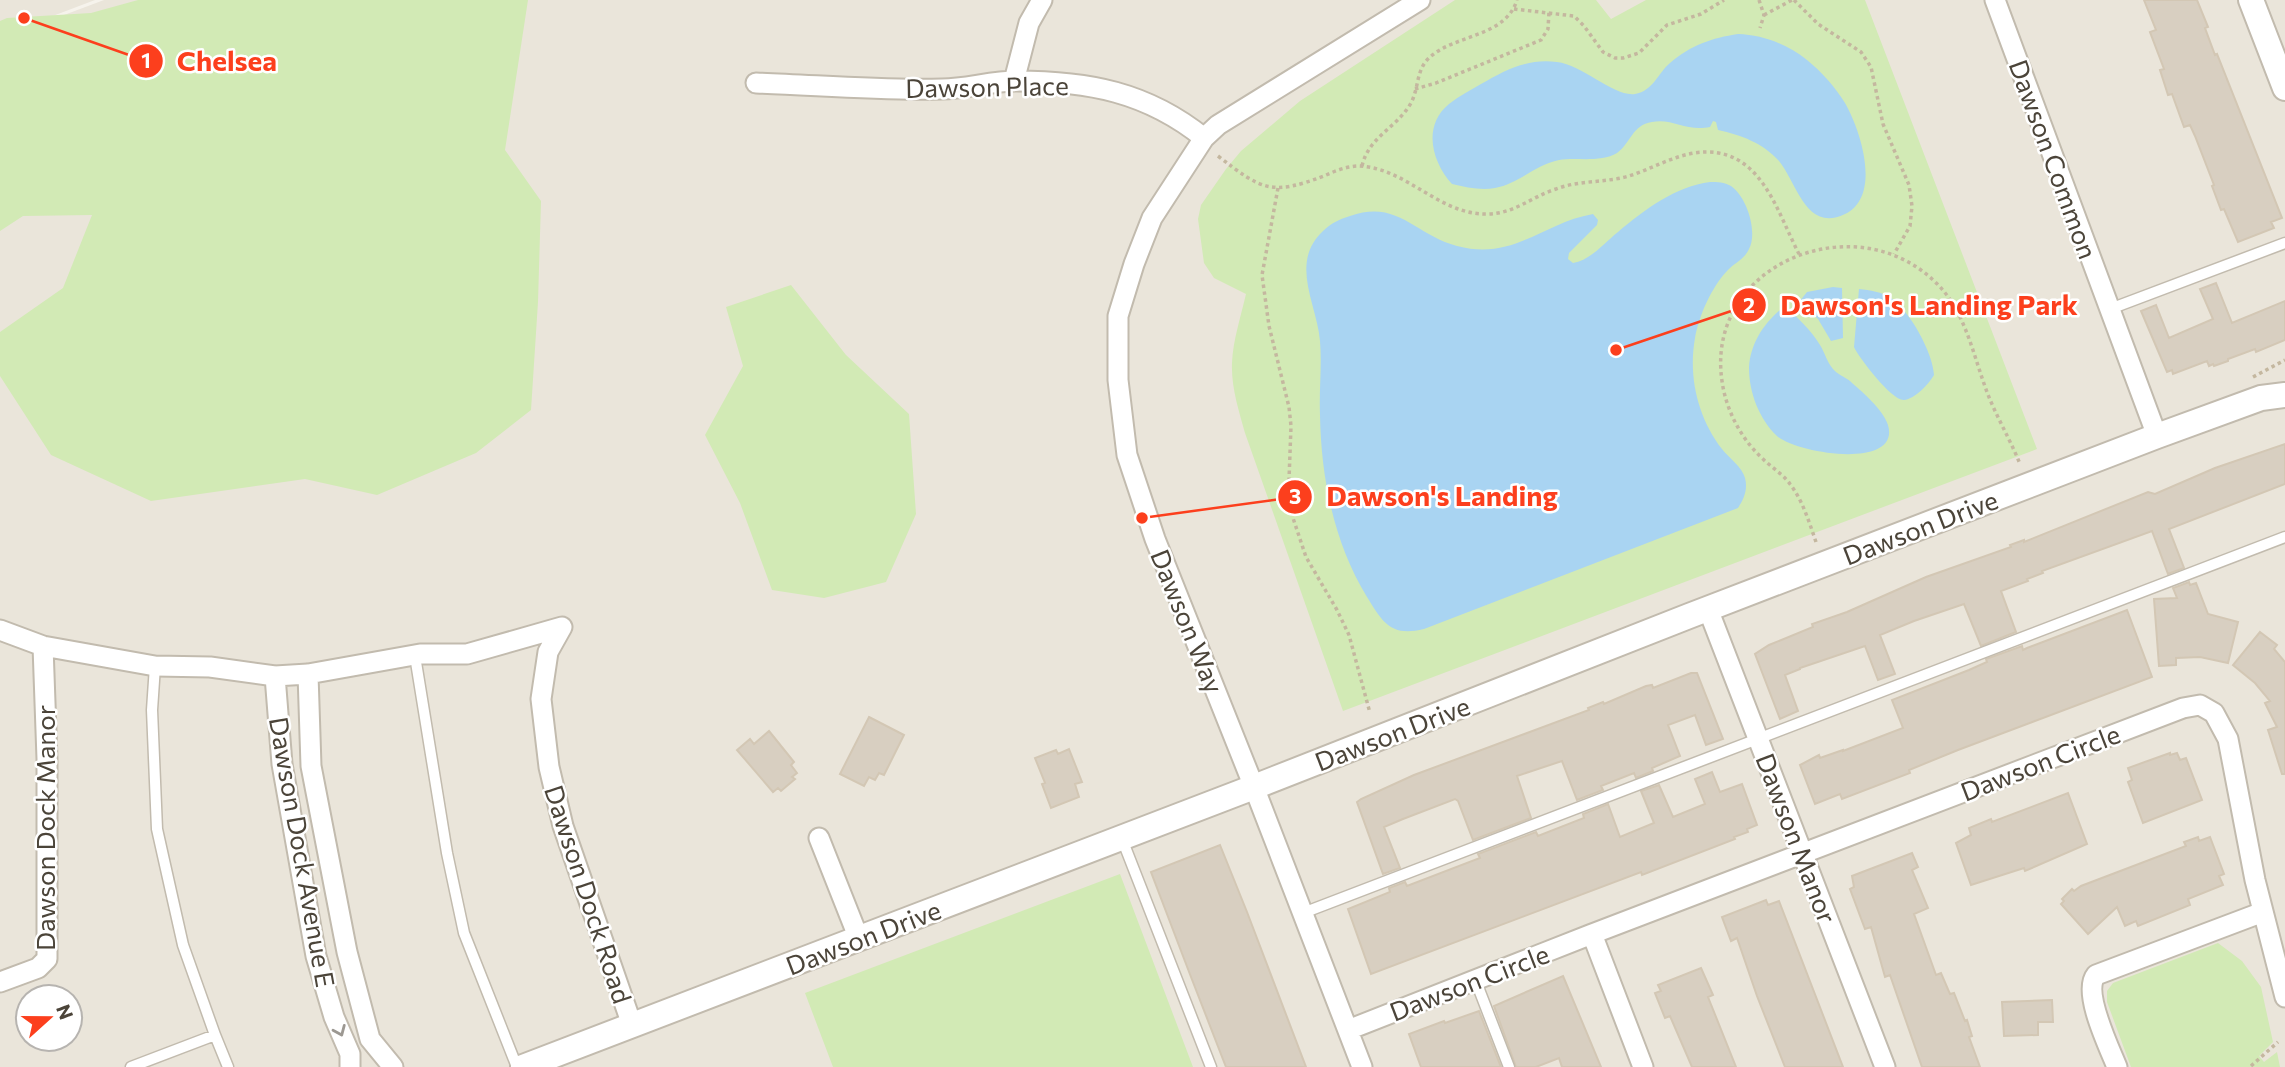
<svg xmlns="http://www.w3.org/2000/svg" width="2285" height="1067" viewBox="0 0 2285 1067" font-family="Commissioner,sans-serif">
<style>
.residential{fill:#eae5da;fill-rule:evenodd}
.green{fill:#d2eab5}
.water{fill:#a9d4f2}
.building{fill:#d8cfc1;stroke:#d3c7b4;stroke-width:2}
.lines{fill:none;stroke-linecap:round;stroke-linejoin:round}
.service-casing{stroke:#c2bbae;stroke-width:13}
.minor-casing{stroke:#c2bbae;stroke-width:23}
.tertiary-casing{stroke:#c2bbae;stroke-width:28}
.path{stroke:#c4b79f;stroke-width:3.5;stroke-dasharray:3.5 3.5;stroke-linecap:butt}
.service{stroke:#fff;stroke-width:10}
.minor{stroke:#fff;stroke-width:19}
.tertiary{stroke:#fff;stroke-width:24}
.oneway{stroke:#9c9892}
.labels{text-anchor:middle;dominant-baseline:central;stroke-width:5;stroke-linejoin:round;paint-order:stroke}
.street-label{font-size:26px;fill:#4b4439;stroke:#fff}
.leader{fill:none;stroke:#fc3f1d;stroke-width:2.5}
.callout-dot{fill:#fc3f1d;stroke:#fff;stroke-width:2.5}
.mark-label{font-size:21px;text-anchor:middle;font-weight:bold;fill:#fff}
.callout-label{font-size:28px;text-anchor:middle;font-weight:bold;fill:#fc3f1d;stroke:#fff;stroke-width:5;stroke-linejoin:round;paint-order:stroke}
</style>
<rect width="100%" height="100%" fill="#f6f3ec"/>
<path class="residential" d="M0 0H95L0 36Z
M104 0H2285V1067H0V39ZM28 997H70V1039H28Z"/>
<path class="green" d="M138 0H528L505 150 541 201 538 302 531 410 476 453 377 495 305 479 151 501 51 455 0 376V332L63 288 92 215 23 216 0 231V21L7 18 91 13Z
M1455 0H1596L1611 19 1646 0H1865L2037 449 1343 711 1245 433C1239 411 1231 387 1232 363 1233 340 1241 316 1246 294L1214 278 1204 263 1198 219 1201 205 1226 169 1241 151 1300 101Z
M791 285 846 355 909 414 916 514 886 582 824 598 772 590 740 503 705 435 743 366 726 307Z
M1120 874 1193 1067H833L805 993Z
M2218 943 2242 961 2261 987 2273 1042 2259 1056 2264 1062 2277 1052 2280 1067H2131L2107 1002V991L2113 983Z"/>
<path class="water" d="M1738 34C1763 35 1787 44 1807 60 1822 72 1835 87 1845 103 1861 131 1882 196 1845 214 1806 233 1797 183 1779 161 1763 143 1741 135 1718 130L1716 122 1713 121 1710 127C1686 132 1673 118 1652 122 1632 125 1631 143 1617 153 1601 163 1576 157 1559 160 1535 165 1518 184 1495 188 1481 191 1466 187 1452 184 1432 162 1422 126 1449 104 1459 96 1471 90 1481 84 1505 70 1528 58 1557 62 1583 65 1614 97 1635 94 1653 91 1658 73 1670 63 1691 45 1712 38 1738 34Z
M1710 182C1718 182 1724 182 1731 186 1747 197 1758 232 1749 249 1744 260 1734 263 1727 271 1711 288 1699 316 1695 338 1688 377 1698 418 1722 449 1729 458 1742 467 1745 478 1748 489 1744 499 1738 508L1424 629C1391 637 1383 623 1367 597 1334 543 1321 478 1320 415 1319 390 1322 366 1320 341 1317 304 1289 263 1323 231 1331 223 1340 219 1350 216 1398 199 1415 235 1457 246 1514 261 1542 223 1593 214L1598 220 1597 225 1569 253 1568 259 1573 263C1591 260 1604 243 1618 232 1644 210 1676 186 1710 182Z
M1833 287 1842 288 1843 338 1831 341 1818 319 1799 302 1807 292Z
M1859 289C1870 290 1882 292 1891 298 1910 311 1933 353 1934 375 1929 384 1915 399 1904 400 1892 401 1859 358 1854 347Z
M1785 306C1798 318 1811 330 1820 345 1825 353 1827 362 1833 369 1837 374 1845 377 1850 381 1862 392 1883 409 1888 425 1901 470 1797 454 1777 436 1759 419 1749 392 1749 368 1750 343 1765 321 1785 306Z"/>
<path class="building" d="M2144 0H2197L2208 27 2205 28 2215 55 2217 54 2282 218 2271 222 2274 228 2238 242 2224 209 2221 210 2212 186 2214 185 2195 136 2190 125 2184 127 2172 94 2168 95 2160 70 2164 69 2150 32 2156 30Z
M2216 283 2232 323 2285 301V340L2256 352 2255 349 2228 359V361L2214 366 2213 364 2209 366 2207 361 2173 374 2172 370 2167 372 2141 311 2156 305 2169 338 2213 319 2200 289Z
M2285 444V484L2169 529 2184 568 2168 574 2152 531 2042 571 2043 573 2027 579 2028 581 2001 591 2016 632 1981 646 1964 604 1914 621 1880 635 1895 674 1878 680 1865 646 1800 668V669L1785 675 1798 711 1780 719 1755 654 1769 645 1813 627 1812 624 1847 612 1926 577 2011 547 2010 545 2024 540V542L2148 492 2155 494 2215 468Z
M2189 582 2190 585 2196 583 2208 614 2238 622 2228 663 2200 657 2176 658V665L2159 666 2154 599 2177 598 2173 588Z
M2127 610 2152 677 1958 750 1909 770 1910 773 1842 799 1840 794 1815 804 1800 765 1819 755 1820 758 1843 750V751L1903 728 1892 700 1969 670 1987 662 1986 659 2022 646 2023 650 2027 648Z
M2260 632 2277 645 2274 649 2285 662V774H2282L2268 730 2277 727 2265 703 2270 701 2255 683 2233 665Z
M1691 673H1697L1723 739 1706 745 1695 715 1668 725 1680 756 1652 768 1653 771 1636 778 1634 773 1601 786 1603 790 1577 800 1562 761 1517 776 1531 818 1473 840 1458 801 1455 799 1403 819 1384 827 1400 868 1383 874 1357 802 1361 799 1414 775 1589 710 1588 708 1603 702 1604 704 1646 686 1652 685 1653 688Z
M869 717 904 735 884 775 879 773 875 780 869 777 864 786 840 774Z
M769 731 794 762 791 765 797 773 792 777 795 779 781 791 778 788 773 792 737 750 750 739 754 744Z
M1069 749 1082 782 1075 784 1079 797 1051 808 1042 784 1045 783 1035 758 1056 750 1058 754Z
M2170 753V755L2177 753 2180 760 2186 758 2202 800 2143 823 2128 782 2132 780 2128 768Z
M1712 772 1720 792 1742 784 1757 825 1747 829 1748 832 1734 837 1735 839 1642 875 1641 872 1371 974 1348 909 1390 892 1389 888 1405 882 1407 886 1480 858 1478 854 1536 832 1538 836 1584 818 1583 814 1608 804 1620 837 1654 823 1641 791 1659 785 1673 817 1705 804 1695 779Z
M2068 793 2087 844 2025 871 2024 868 1971 885 1956 843 1971 835 1969 828 1991 819 1992 822Z
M2198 837 2199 841 2210 837 2224 874 2219 876 2223 885 2188 899 2190 905 2138 926 2136 921 2125 926 2117 907 2088 934 2061 904 2064 901 2062 899 2072 889 2074 891 2081 886 2186 846 2184 842Z
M1220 845 1247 912 1306 1067H1226L1191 977 1151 872Z
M1912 853 1918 867 1912 870 1928 908 1914 914 1936 975 1941 973 1950 994 1954 993 1965 1021 1967 1020 1972 1036 1969 1037 1980 1067H1922L1890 975 1885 977 1871 927 1865 929 1850 889 1854 887 1852 876Z
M1766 900 1768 905 1779 901 1843 1067H1785L1757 996 1737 938 1731 941 1722 917Z
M1701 968 1713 995 1708 997 1736 1067H1692L1670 1016 1665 1018 1655 993 1661 991 1658 985Z
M1563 976 1601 1067H1562L1559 1058 1536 1067H1516L1494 1006Z
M2052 1000 2053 1022H2038V1035L2004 1036 2002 1002Z
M1479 1011 1501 1067H1421L1409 1034 1444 1021 1445 1023Z"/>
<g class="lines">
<g class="service-casing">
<path id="service" d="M2110 309 2285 243
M415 656 447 853 464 933 517 1067
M155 666 152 710 157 829 183 945 215 1035
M1122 839 1211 1067
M1303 913 2285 537
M1475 979 1509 1067
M131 1067 215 1035 228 1067"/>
</g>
<g class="minor-casing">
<path id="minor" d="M1995 0 2157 436
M1014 81 1029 23 1042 0
M756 83C817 85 880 91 942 89 966 89 991 81 1016 81 1088 81 1147 92 1204 138
M1708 609 1885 1067
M0 630 43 646 155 666 210 667 275 676 308 674 420 654H467L562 627 548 652 541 699 549 767 563 826 632 1025
M308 674 311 766 347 952 370 1039 393 1067
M275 676 282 764 316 956 334 1017 350 1054V1067
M819 838 859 939
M0 982 38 968 47 959V759L43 646
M1348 1030 1592 934
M1362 1067 1254 787 1155 539 1127 455 1118 380V316L1134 264 1152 218 1204 138 1218 125 1420 0
M1643 1067 1592 934 2183 708 2200 705 2214 713 2228 739 2255 880 2285 997
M2117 1067C2109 1047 2082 992 2096 975L2263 912"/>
</g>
<g class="tertiary-casing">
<path id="tertiary" d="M2251 0 2285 88
M523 1067 1254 787 1689 616 2157 436 2261 398 2285 395"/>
</g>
<path class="path" d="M1759 0 1764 15 1760 28
M1794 0 1818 24 1861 52 1871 67 1883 124 1909 185 1912 206 1910 226 1894 254
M1514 9 1574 16 1584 26 1603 52 1615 58H1623L1639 53 1667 25 1701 14 1724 0
M1764 15 1792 0
M1415 89 1436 83 1541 40 1548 29 1549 12
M1218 156C1262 190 1271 196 1324 176 1335 171 1347 166 1359 166 1407 168 1439 215 1487 214 1514 214 1531 197 1556 189 1579 180 1605 183 1629 176 1651 169 1671 157 1694 153 1760 143 1776 210 1799 254
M1362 166C1369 136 1397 128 1411 103 1419 88 1416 70 1429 58 1454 34 1505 38 1517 0
M1278 188 1262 275 1269 326 1289 407 1291 426 1289 480 1293 518 1306 557 1337 610 1349 635 1370 713
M2253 377 2285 360
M1816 542C1809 522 1803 501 1790 484 1783 474 1772 468 1763 459 1741 439 1726 410 1722 381 1705 266 1851 205 1932 279 1965 308 1972 352 1987 392 1996 416 2010 439 2020 464
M2251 1066 2278 1042"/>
<use href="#service" class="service"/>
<use href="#minor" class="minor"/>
<use href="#tertiary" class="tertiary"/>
</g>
<defs><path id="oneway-chevron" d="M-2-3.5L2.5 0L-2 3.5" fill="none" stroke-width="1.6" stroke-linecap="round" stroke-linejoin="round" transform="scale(1.75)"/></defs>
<use class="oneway" href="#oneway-chevron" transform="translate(340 1031) rotate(67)"/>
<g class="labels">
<g class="street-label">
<text transform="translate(987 86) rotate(-1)">Dawson Place</text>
<text transform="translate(2054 159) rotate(70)">Dawson Common</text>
<text transform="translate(1920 527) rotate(-21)">Dawson Drive</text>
<text transform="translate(1188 621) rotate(68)">Dawson Way</text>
<text transform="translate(1392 733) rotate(-21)">Dawson Drive</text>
<text transform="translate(2040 762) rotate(-21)">Dawson Circle</text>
<text transform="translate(44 828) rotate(-90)">Dawson Dock Manor</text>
<text transform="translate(1797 838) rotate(69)">Dawson Manor</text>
<text transform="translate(303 852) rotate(80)">Dawson Dock Avenue E</text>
<text transform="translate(589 894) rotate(72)">Dawson Dock Road</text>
<text transform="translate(863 937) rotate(-21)">Dawson Drive</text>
<text transform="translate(1469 982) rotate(-21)">Dawson Circle</text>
</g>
</g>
<path class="leader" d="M24 18L146 61M1616 350L1749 305M1142 518L1295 497"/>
<g class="callout-dot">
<circle cx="24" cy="18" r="7"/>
<circle cx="1616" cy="350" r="7"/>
<circle cx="1142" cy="518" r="7"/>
<circle cx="146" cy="61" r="18"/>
<circle cx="1749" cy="305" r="18"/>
<circle cx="1295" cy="497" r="18"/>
</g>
<g class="mark-label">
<text x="146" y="68">1</text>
<text x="1749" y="313">2</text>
<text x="1295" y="504">3</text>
</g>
<g class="callout-label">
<text x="227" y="71">Chelsea</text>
<text x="1929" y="315">Dawson's Landing Park</text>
<text x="1442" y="506">Dawson's Landing</text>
</g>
<g transform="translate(49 1018) rotate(69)"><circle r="33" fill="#ffffff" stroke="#b7b4b0" stroke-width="2"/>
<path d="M0-5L12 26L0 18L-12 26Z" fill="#fc3f1d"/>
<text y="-10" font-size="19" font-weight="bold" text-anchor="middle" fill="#4b4439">N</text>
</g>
</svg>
